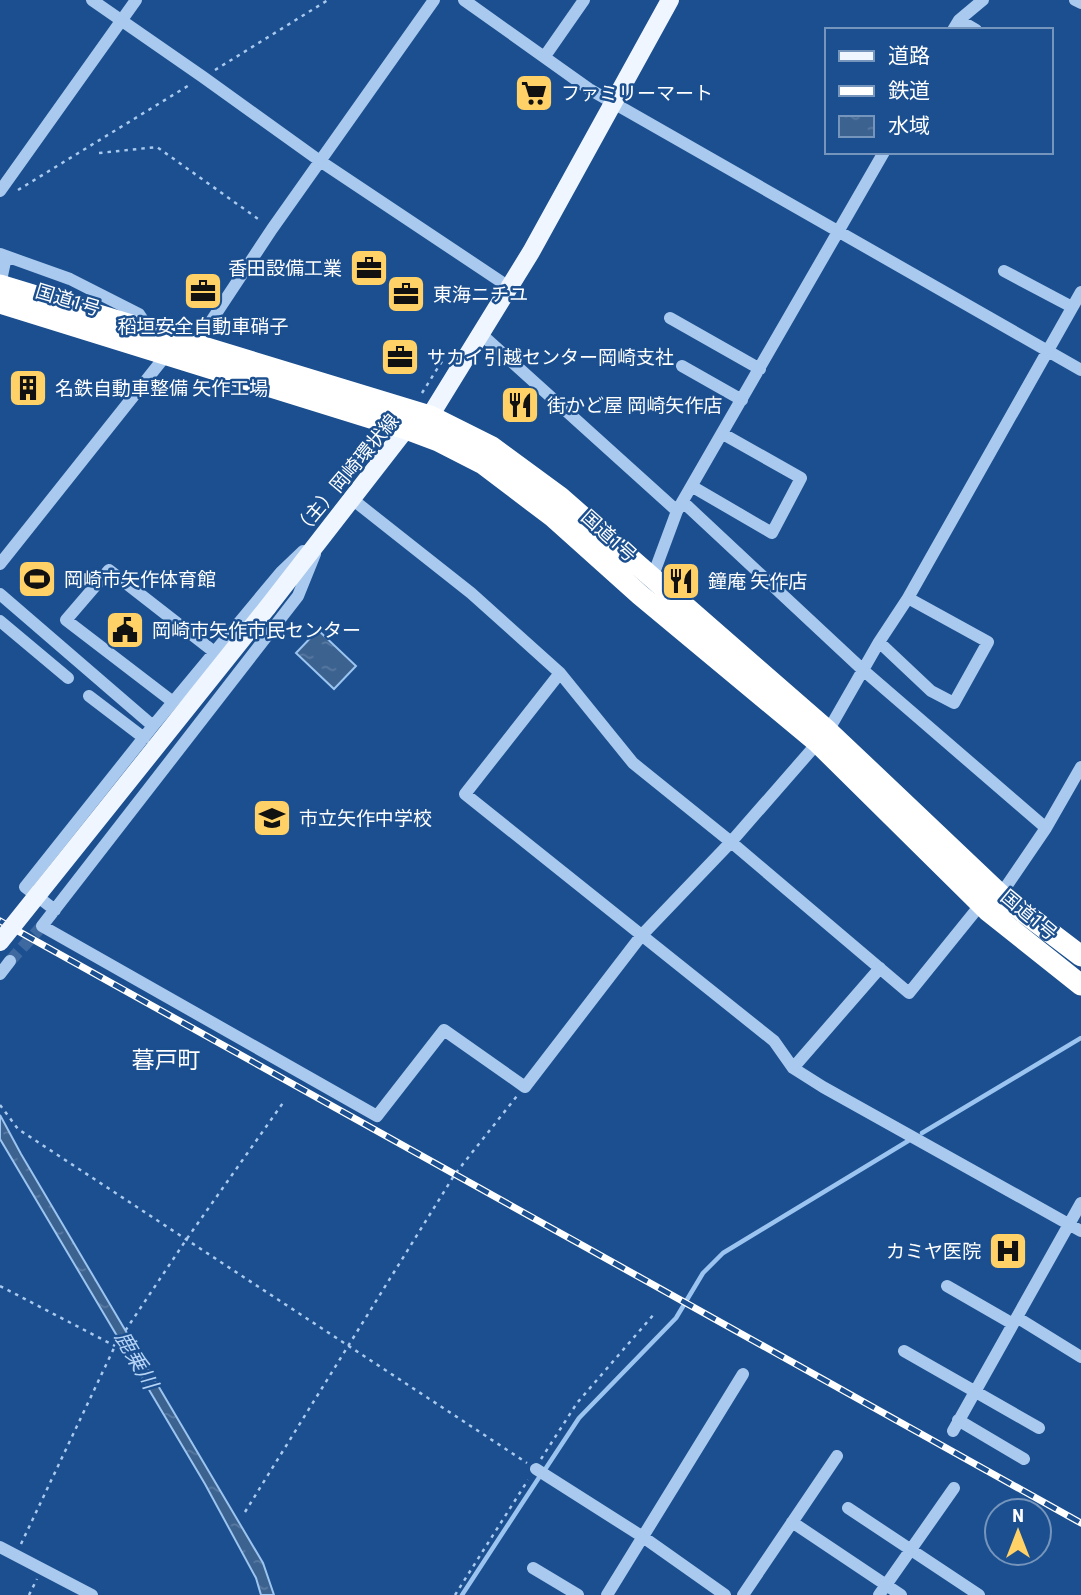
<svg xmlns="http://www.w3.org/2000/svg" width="1081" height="1595" viewBox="0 0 1081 1595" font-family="'Roboto Condensed','Noto Sans JP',sans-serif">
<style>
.water{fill:url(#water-ripples);stroke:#9cc4f0;stroke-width:2}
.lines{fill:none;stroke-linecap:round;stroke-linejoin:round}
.stream{stroke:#9cc4f0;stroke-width:4.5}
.minor-tunnel{stroke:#3d69a0;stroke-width:12;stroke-dasharray:12 6;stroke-linecap:butt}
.path{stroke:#a9c9ee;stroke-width:2.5;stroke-dasharray:3.5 5;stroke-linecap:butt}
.minor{stroke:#a9c9ee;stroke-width:12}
.major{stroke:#f0f6ff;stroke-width:18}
.highway{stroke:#fff;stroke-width:21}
.rail-casing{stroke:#fff;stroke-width:7}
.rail{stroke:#1b4f8f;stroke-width:4.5;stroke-dasharray:13;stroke-linecap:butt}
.major-bridge{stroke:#f0f6ff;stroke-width:18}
.labels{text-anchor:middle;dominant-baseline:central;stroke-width:5;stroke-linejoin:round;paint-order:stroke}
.poi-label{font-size:19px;fill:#fff;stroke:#1b4f8f;text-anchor:start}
.street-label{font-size:19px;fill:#fff;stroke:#1b4f8f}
.water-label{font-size:21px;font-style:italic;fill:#b5d3f5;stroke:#1b4f8f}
.quarter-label{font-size:23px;fill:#fff;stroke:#1b4f8f}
</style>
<defs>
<pattern id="water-ripples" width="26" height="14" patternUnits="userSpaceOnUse" patternTransform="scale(1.75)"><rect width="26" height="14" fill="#3c6290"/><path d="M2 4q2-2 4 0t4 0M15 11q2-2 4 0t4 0" fill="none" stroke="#597aa1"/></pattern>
</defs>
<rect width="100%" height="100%" fill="#1b4f8f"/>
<path class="water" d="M318 630 356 666 334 689 296 653Z
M0 1115 21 1154 263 1563 274 1595H261L256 1578 205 1484 0 1139Z"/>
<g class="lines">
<path class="stream" d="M922 1133 1081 1038
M546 1468 579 1418 676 1318 703 1273 723 1253 908 1141
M462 1595 540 1476"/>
<path class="minor-tunnel" d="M10 961 42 926"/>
<path class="path" d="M215 70 328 0
M99 153 157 147 261 221
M18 190 191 84
M422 393 444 358
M0 1105 18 1129 527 1463
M0 1286 115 1346
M541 1459 577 1403 655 1313
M245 1512 455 1174 517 1096
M21 1544 115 1346 186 1240 285 1100
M29 1595 37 1579
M455 1595 528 1480"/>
<path class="minor" d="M92 0 203 77 320 161 509 287
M464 0 589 89 1081 370
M1075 0 1081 3
M959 20 976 30
M953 30 959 20 983 0
M545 56 584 0
M0 191 136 0
M0 254 70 279 139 314 149 329
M1004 271 1072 307
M0 285 6 257
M670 318 760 369
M480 333 677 511
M196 344 272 229 434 0
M682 366 742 400
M693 487 772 533 801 478 723 434
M352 499 471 593 560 673 633 763 731 842 909 993 981 904
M683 502 863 670 1046 828
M315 554 298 596 42 926 377 1116 444 1030 525 1087 641 936 731 842 828 731 879 642 908 598 1081 292
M0 564 167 354
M651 581 677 511 884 152
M0 594 153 726 281 572 303 551
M0 621 68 678
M879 642 931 691 954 703 988 642 908 598
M560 673 465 794 774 1041 793 1068 823 1087 1081 1231
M89 696 144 738
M173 702 66 620 109 570 213 651
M997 900 1046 828 1081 767
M55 910 25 887 153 726
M0 974 10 961
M793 1068 880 968
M947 1286 1013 1324
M1018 1318 1081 1357
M904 1351 1039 1428
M958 1420 1024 1459
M953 1431 1081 1203
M536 1469 643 1537 725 1595
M848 1508 979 1595
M792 1522 901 1595
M0 1547 92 1595
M533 1568 578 1595
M607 1595 743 1374
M743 1595 837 1456
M879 1595 954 1488"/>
<path class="major" d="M267 608 406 429 430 416 531 252 670 0"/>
<path class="highway" d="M0 285 430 416 492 447 560 497 828 731 1001 895 1081 956
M0 303 406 429 438 441 483 464 553 517 640 595 818 743 988 911 1081 985"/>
<g class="rail-casing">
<path id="rail" d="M0 921 1081 1523"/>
</g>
<use href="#rail" class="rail"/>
<path class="major-bridge" d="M0 942 267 608"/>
</g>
<defs>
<g id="supermarket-square" transform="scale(2.0125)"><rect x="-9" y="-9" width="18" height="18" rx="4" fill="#ffd166" stroke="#1b4f8f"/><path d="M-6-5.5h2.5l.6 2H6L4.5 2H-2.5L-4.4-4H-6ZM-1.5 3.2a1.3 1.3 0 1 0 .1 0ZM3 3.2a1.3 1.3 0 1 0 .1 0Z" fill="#111"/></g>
<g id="office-square" transform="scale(2.0125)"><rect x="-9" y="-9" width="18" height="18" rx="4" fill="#ffd166" stroke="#1b4f8f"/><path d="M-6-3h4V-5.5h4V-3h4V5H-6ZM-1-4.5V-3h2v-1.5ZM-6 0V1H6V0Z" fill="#111"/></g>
<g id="building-square" transform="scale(2.0125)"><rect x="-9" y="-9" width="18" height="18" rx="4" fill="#ffd166" stroke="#1b4f8f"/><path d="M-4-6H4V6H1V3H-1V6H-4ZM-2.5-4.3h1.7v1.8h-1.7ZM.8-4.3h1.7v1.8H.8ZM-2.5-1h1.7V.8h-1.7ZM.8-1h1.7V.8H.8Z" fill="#111"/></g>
<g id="restaurant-square" transform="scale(2.0125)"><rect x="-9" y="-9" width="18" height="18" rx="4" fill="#ffd166" stroke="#1b4f8f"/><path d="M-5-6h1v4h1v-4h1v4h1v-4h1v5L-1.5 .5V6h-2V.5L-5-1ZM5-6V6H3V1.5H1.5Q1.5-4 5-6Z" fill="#111"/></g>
<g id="stadium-square" transform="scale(2.0125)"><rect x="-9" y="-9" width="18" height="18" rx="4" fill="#ffd166" stroke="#1b4f8f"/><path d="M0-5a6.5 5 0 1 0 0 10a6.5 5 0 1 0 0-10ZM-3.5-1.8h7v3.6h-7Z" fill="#111"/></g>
<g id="civic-square" transform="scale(2.0125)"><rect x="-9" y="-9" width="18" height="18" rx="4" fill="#ffd166" stroke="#1b4f8f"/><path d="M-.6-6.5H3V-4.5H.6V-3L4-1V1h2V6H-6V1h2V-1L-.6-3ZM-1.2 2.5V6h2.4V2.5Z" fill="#111"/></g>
<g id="school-square" transform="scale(2.0125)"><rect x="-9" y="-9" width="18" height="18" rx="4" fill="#ffd166" stroke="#1b4f8f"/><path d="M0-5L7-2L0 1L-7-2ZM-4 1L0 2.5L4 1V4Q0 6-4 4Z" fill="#111"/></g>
<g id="hospital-square" transform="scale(2.0125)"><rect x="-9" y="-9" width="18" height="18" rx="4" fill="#ffd166" stroke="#1b4f8f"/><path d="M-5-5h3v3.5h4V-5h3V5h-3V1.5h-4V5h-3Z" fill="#111"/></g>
</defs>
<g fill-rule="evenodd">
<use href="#supermarket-square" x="534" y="93"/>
<use href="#office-square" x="369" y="268"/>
<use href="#office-square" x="203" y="291"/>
<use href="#office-square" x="406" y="294"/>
<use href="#office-square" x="400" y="357"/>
<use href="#building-square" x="28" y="388"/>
<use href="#restaurant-square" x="520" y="405"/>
<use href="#stadium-square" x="37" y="579"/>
<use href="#restaurant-square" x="681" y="581"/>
<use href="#civic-square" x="125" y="630"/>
<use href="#school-square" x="272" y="818"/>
<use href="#hospital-square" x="1008" y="1251"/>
</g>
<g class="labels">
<g class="poi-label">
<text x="561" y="93">ファミリーマート</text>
<text x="342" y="268" text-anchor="end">香田設備工業</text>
<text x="433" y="294">東海ニチユ</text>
<text x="203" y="326" text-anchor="middle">稻垣安全自動車硝子</text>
<text x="427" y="357">サカイ引越センター岡崎支社</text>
<text x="55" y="388">名鉄自動車整備 矢作工場</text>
<text x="547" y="405">街かど屋 岡崎矢作店</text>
<text x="64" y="579">岡崎市矢作体育館</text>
<text x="708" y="581">鐘庵 矢作店</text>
<text x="152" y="630">岡崎市矢作市民センター</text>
<text x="299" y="818">市立矢作中学校</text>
<text x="981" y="1251" text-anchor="end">カミヤ医院</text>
</g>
<g class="street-label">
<text transform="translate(68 300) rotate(17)">国道1号</text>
<text transform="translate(346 475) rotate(-50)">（主）岡崎環状線</text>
<text transform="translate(609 536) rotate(42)">国道1号</text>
<text transform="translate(1029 915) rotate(40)">国道1号</text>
</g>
<g class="water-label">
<text transform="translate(136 1360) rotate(60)">鹿乗川</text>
</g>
<g class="quarter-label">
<text x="166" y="1060">暮戸町</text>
</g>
</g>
<rect x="825" y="28" width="228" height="126" fill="#1b4f8f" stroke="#7695bc" stroke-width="2"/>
<rect x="839" y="51" width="35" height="10" fill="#f0f6ff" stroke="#7695bc" stroke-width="2"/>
<text x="888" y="63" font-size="21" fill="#ffffff">道路</text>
<rect x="839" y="86" width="35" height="10" fill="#ffffff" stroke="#7695bc" stroke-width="2"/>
<text x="888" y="98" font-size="21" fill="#ffffff">鉄道</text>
<rect x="839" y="116" width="35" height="21" fill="url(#water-ripples)" stroke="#7695bc" stroke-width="2"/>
<text x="888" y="133" font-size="21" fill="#ffffff">水域</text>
<g transform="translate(1018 1532)"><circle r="33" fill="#1b4f8f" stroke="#7695bc" stroke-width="2"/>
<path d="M0-5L12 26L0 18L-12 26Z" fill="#ffd166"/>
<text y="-10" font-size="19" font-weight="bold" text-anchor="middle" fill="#ffffff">N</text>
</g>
</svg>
